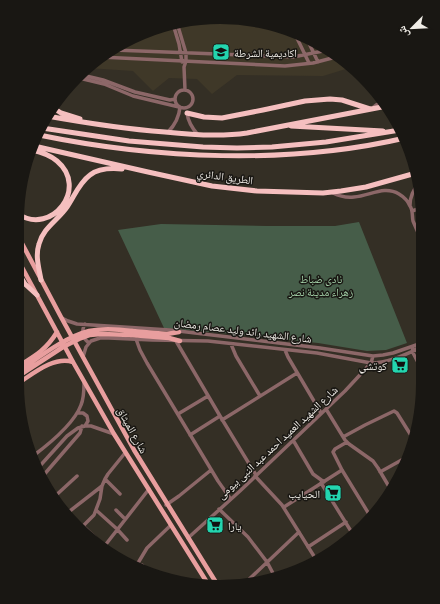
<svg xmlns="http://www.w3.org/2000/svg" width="440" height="604" viewBox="0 0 440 604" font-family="Barlow,'Noto Naskh Arabic',sans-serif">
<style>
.built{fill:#3f3828}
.park{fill:#465d49}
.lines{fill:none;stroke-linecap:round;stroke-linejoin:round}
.minor{stroke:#8c6768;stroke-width:3.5}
.major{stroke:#e89e9e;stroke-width:4.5}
.highway{stroke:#f5bfbf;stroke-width:5}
.major-bridge{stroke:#e89e9e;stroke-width:4.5}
.labels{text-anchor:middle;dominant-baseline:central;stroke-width:3;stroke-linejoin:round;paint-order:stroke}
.poi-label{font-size:11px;fill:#efece6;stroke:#191713;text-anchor:start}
.street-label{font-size:11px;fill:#efece6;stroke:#191713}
.park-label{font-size:11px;fill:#a4d2a9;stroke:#191713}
</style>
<rect width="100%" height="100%" fill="#342f25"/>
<path class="built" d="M246 19 321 44 349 68 323 76 237 75 212 94 197 79 169 78 153 91 133 71 88 68 96 59 167 24Z"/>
<path class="park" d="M359 222 407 343 386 350 367 351 318 343 233 334 164 328 118 230 161 224 267 226H335Z"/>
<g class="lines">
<path class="minor" d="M177 23 186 53V61L184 67 185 90
M173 24 179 44 182 62
M296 36 309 63
M307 39 318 62
M114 50 293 57 328 50
M100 57 285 66 313 63 336 57
M82 75 103 80 135 92 170 100 175 99
M79 78 104 84 133 96 179 107
M175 99a9 9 0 1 1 18 0a9 9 0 1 1-18 0Z
M371 109 376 105 384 101
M187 113C188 122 192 128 198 135
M168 132C175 125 179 118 180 107
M333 193C339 196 346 198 354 197 370 196 384 185 399 194 404 197 408 201 410 206 413 210 412 216 413 221 416 228 419 235 422 241
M410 205C410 196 413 190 419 183
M412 211 421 208
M62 318 68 321 77 324 170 330 320 348 373 356 383 355 393 353 422 343
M85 324C81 331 82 338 89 343
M136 339 140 350 147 363 218 481 230 498
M176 341 220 416 256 475
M231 344 236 356 260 396
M413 349 412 351 422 370
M416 349 422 360
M285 350 288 357 321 413
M83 357 86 347 91 341 100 338H109L152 340 208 341 317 353 371 363C389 363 406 354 422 347
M326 409 345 440 349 444 373 461 378 468 391 490
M77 413H83L87 416 88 421 85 426
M178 414 208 396
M222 420 297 373
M190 435 220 416
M343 437 365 425 394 411 397 413 412 437
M293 440 313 474 324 482
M347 442 335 449 333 452 342 470 372 519
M33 456C49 444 74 424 81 405 84 398 84 391 84 383
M35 461 38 468
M38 468 67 436 78 428 85 426H91L114 434
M380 472 407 457
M255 476 282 505 317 561
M42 477 80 433 82 426
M105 479 120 494
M321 483 354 536
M53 498 77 476
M166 505 179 496 211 470
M284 507 342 470
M219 509 248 537 267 562 275 577
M96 510 117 529 127 540
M116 510 125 519
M66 514 102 486 105 479 108 474 125 453
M83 526 104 546
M80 529 94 515 100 499 102 486
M188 538 240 491 345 391 371 363 373 356
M308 547 346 522
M103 548 149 489
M142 565 149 572
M135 568 147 548 171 525
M243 585 299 532"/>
<path class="major" d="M17 234 61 317 134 450 217 584
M17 258 73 362 114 434 208 584
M132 331 167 334 179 332
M131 335 169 338 180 341
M17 367C35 356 46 350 57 332
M17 384C33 374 53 356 73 362"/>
<path class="highway" d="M52 107 61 113 80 119
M187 113 204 117 222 118 263 110 305 101 330 99 342 100 370 109
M47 116C86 123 125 129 165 132 192 135 220 137 247 133L387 106
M291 126 383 131
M42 128 129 141 203 147 237 148 272 147 326 142 400 130
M39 135C155 159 289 165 405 138
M34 146 148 172 212 186 257 191 323 193 341 191 366 187 416 173
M18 214C52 236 89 188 57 161 50 155 41 152 32 150
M17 271 25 284 37 295
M41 280C39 268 35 256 39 244 43 228 58 220 67 207 74 197 79 183 90 175 99 168 111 168 122 169"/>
<path class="major-bridge" d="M17 372C38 358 65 337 89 331 103 328 117 329 132 331
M17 377 63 347 79 339 90 335 101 334 131 335"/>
</g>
<defs>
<g id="university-square" transform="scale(0.9)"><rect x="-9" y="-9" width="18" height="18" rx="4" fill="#23d5af" stroke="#191713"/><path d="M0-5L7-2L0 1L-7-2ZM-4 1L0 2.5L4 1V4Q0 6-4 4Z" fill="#111"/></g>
<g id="supermarket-square" transform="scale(0.9)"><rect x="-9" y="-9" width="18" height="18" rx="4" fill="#23d5af" stroke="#191713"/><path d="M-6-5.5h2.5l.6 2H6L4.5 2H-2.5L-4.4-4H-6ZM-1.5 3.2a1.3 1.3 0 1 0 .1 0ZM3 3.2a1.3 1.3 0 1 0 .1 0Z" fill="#111"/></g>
</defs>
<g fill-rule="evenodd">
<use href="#university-square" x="221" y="52"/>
<use href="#supermarket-square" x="400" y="365"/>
<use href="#supermarket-square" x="333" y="493"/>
<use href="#supermarket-square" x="215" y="525"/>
</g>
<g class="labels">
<g class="poi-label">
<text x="234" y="52">اكاديمية الشرطة</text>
<text x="387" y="365" text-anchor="end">كوتشي</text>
<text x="320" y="493" text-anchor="end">الحيايب</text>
<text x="228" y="525">يارا</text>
</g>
<g class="street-label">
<text transform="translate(225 176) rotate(8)">الطريق الدائري</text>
<text transform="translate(243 330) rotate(7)">شارع الشهيد رائد وليد عصام رمضان</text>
<text transform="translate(133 430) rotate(61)">شارع الميثاق</text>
<text transform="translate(277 442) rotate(-43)">شارع الشهيد العميد احمد عبد النبى بيومى</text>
</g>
<g class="park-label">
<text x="321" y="278">نادى ضباط<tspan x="321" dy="13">زهراء مدينة نصر</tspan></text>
</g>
</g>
<path d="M0 0H440V604H0ZM220 24H220A196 196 0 0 1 416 220V384A196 196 0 0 1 220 580H220A196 196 0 0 1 24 384V220A196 196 0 0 1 220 24Z" fill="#191713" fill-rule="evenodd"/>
<g transform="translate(412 28) rotate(246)" stroke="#191713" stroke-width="3" paint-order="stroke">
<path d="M0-3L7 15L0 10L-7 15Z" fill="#efece6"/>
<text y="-6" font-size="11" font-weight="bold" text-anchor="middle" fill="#efece6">ش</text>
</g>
</svg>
